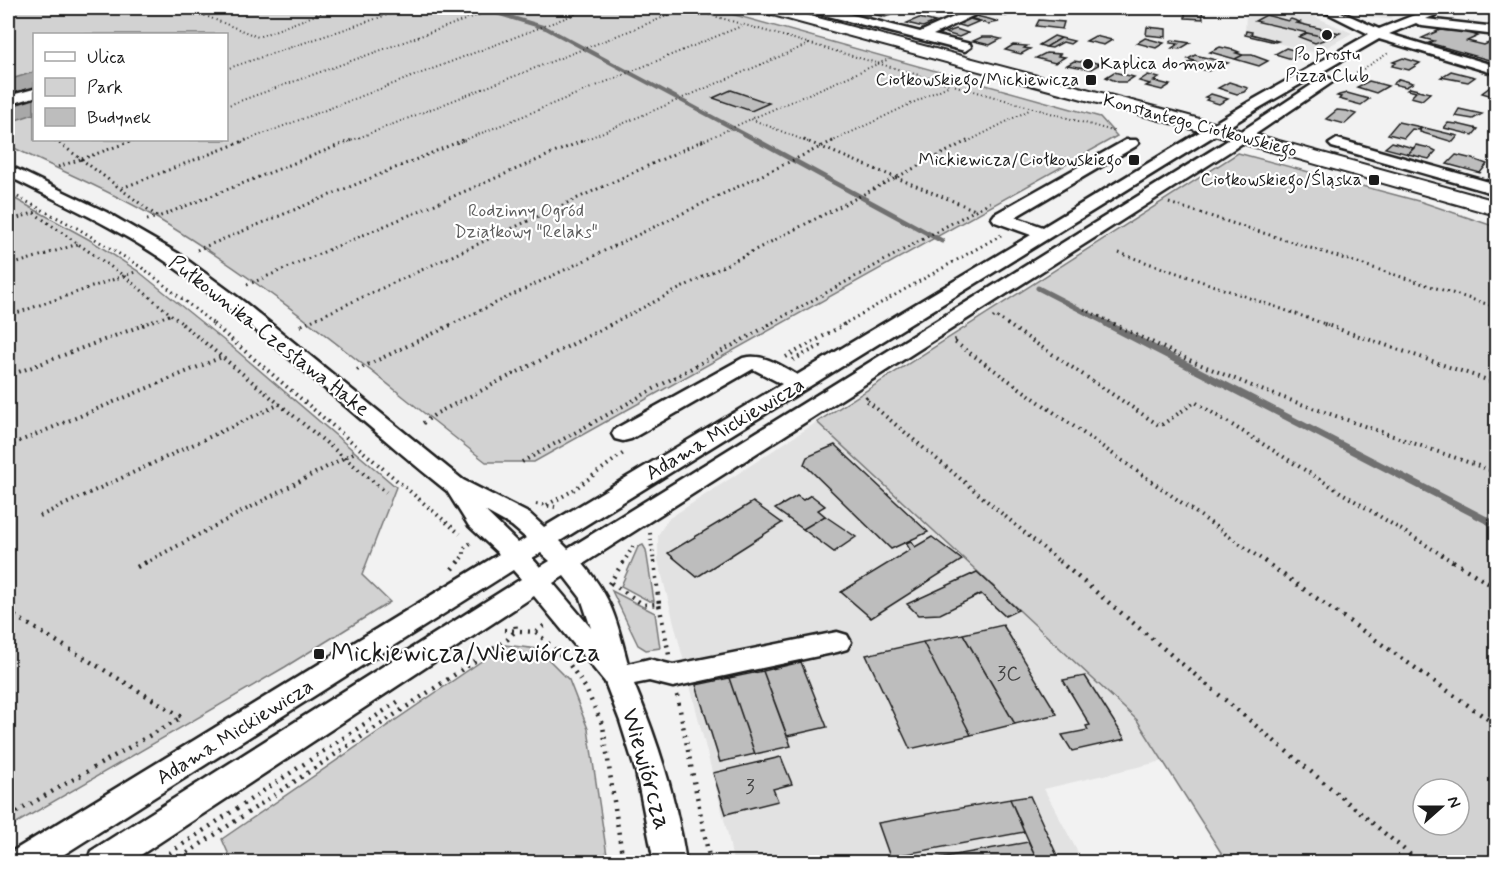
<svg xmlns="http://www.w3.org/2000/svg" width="1504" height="870" viewBox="0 0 1504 870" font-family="Mynerve,sans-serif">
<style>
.built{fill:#e2e2e2}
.green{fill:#d2d2d2;stroke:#777;stroke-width:1.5;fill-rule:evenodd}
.water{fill:#a8a8a8;stroke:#707070;stroke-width:1.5}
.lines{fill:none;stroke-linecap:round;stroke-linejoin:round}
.stream-far2{stroke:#707070;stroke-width:4}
.stream-far1{stroke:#707070;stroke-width:5}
.stream{stroke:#707070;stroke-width:7}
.building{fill:#bdbdbd;stroke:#1c1c1c;stroke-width:1.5}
.minor-casing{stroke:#1c1c1c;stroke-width:5}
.major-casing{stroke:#1c1c1c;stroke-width:4}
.path-far3{stroke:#1c1c1c;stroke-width:2;stroke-dasharray:1 3;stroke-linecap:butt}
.path-far2{stroke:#1c1c1c;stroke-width:3;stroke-dasharray:1.5 4;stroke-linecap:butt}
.path-far1{stroke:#1c1c1c;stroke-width:4;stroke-dasharray:1.5 4.5;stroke-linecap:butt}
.path{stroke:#1c1c1c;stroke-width:4.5;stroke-dasharray:2 6;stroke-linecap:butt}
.minor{fill:#fff;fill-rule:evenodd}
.major{fill:#fff;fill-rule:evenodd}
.poi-dot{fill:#1c1c1c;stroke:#fff;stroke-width:2}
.labels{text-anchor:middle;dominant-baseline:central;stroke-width:4.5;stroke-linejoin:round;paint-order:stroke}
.far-poi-label{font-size:18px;fill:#1c1c1c;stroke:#fff;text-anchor:end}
.far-street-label{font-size:18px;fill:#1c1c1c;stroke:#fff}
.far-park-label{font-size:18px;fill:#5c5c5c;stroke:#fff}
.street-label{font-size:21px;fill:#1c1c1c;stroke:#fff}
.near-number-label{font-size:21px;fill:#444}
.near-poi-label{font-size:26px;fill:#1c1c1c;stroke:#fff;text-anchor:start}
.near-street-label{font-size:26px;fill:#1c1c1c;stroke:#fff}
</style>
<rect width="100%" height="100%" fill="#f2f2f2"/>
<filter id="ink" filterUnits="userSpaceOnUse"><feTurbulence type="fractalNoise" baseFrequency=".0167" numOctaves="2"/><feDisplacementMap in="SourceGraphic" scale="12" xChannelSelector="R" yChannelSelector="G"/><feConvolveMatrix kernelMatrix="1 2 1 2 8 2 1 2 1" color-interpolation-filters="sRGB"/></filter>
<g filter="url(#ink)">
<path class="built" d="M1226 8H1295L1352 33 1317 53 1245 35 1246 12Z
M1346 8H1410L1388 19 1365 17Z
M817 422 1137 720 1163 761 1044 789 1083 862H733L728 835 658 560V535L668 519Z"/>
<path class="green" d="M8 8H710L1100 117 1117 136 534 462H486C379 379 275 288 158 219 112 191 56 169 8 145ZM34 34H226V140H34Z
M1238 153 1422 202 1496 227V862H1227L1137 720 817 422ZM1423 789H1459V825H1423Z
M8 195 90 240 138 271 237 351 396 487 362 575 390 602 285 667 8 828Z
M643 545 646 550 654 601H649L621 586 638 547Z
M612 591 655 613 660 648 646 650 638 645Z
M505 645 538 649 569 680 588 729 608 862H232L222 839Z"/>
<path class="water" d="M34 72V114L16 120 8 116V80Z"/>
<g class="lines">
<path class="stream-far2" d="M480 8 546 28 759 142"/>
<path class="stream-far1" d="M756 140 942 241
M1038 288 1110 325"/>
<path class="stream" d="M1107 324 1496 525"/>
</g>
<path class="building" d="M1001 8H1005L1018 11 1006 16 991 12Z
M1111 8H1132H1129L1128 15 1110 11Z
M1185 9 1202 11 1203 19 1185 18Z
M875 10H882L897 13 885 17 869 13Z
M1266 15 1288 21 1291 19 1300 22 1297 23 1340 33 1329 38 1255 21Z
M976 16 989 19 999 22 988 24 970 19Z
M919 18 935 22 923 27 907 23Z
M969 18 980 21 966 27 956 24Z
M1039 20 1064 22 1062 29 1036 26Z
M1147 27 1166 29V37L1146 35Z
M956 29 968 33 959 37 945 33Z
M1440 30 1466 32 1478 36 1467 41 1484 45 1491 42 1496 44V62L1429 43 1434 41 1422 38Z
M1246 31 1252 32 1251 34 1278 41 1275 42 1245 35Z
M1307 33 1329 38 1315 43 1299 37Z
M1054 36 1061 38 1046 47 1039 45Z
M1095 36 1112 40 1104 45 1086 41Z
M982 37H992L1001 39 990 45 973 41Z
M1061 38 1074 41 1070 44 1063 42 1052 48 1046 47Z
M1145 38 1164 43 1156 48 1137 43Z
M1172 40 1190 43 1180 49 1172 48 1178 44 1170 43Z
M1013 45 1027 46 1024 48 1030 49 1021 54 1005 50Z
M1220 47 1234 50 1239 52 1236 53 1243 55 1235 59 1210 52Z
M1286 48 1304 53 1292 59 1275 54Z
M1046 53 1060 54 1058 56 1065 57 1055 63 1036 58Z
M1195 55 1228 63 1208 71 1188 66V63L1195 61 1188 59Z
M1243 55H1252L1268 61 1259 66 1235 59Z
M1403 58 1420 63 1409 70 1392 66 1396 63 1393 62Z
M1085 60 1100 64 1091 69 1067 65 1074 61 1080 62Z
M1451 71 1475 77 1468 82 1441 77Z
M1114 72 1134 77 1126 82H1118L1106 77Z
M1148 75 1159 78 1154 81 1170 85 1162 90 1146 86 1150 84 1139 81Z
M1399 79 1413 83 1406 87 1393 84Z
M1369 81 1388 86 1376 93 1357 87Z
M1229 82 1248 88 1244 92 1237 94 1218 88Z
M1490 87 1496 89V97L1482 93Z
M1410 88 1430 93 1422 100 1411 97 1416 92 1407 90Z
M731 90 769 103 751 111 713 98Z
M1347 93 1369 99 1361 105 1339 99 1341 97 1337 96 1339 95Z
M1211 94 1228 99 1219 104 1206 100 1209 98 1205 97Z
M1459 109 1482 114 1473 119 1455 116Z
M1337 110 1347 111 1356 114 1345 124 1326 119Z
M1398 122 1421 127 1419 130 1412 129 1404 138 1388 134Z
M1448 123 1457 124 1478 129 1473 135 1444 128Z
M1421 127 1458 136 1453 142 1420 132Z
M1392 142 1413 148H1414L1408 154 1385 148Z
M1416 145 1430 148 1436 151 1429 159 1408 154Z
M1456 155 1473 159 1487 164 1480 173 1447 164Z
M835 445 928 532 891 549 804 464 807 457Z
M811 495 825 506 818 510 825 516 803 529 775 509 797 496 803 500Z
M753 502 782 523 697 577 668 553Z
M825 516 856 537 834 552 803 529Z
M932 537 962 560 871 618 841 592 910 550 906 543 911 541 915 547Z
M977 572 1018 610 1005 616 981 594 940 614 918 615 907 604Z
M1003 625 1057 714 1015 724 963 634Z
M963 634 1015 724 971 735 923 642Z
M923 642 971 735 910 749 866 655Z
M801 662 827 727 787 736 763 671Z
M763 671 791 746 755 754 729 678Z
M1085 676 1125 739 1072 751 1062 735 1088 730 1086 726 1090 725 1063 680Z
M729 678 755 754 720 762 696 685Z
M781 757 792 784 773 789 778 801 726 814 713 773Z
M1030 796 1060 862H1038L1010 799Z
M1010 799 1024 832 890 857 878 823Z
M1028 842 1038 862H916Z"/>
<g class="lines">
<g class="minor-casing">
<path id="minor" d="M807 8H825L920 32 974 8H989L933 35 970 44 971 47 965 51 809 11Z
M1317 8H1332L1379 29 1432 8H1447L1445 11 1426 19 1496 27V35L1422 26 1416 23 1389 34 1496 66V74L1379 39 1259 108 560 541 568 549 1222 144 1322 78 1327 77 1334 81 1232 150 583 564C613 600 616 619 628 664L649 659 673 665 837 632 847 635 851 642 847 649 837 652 673 687 649 681 634 684C658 741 677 801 686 862H654L636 772 620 721 605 682 534 596 130 862H87L91 851 521 579 513 570 52 862H9L13 851 499 554 469 526 447 491C353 416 266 332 168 263 118 228 61 203 8 176V165L106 212 179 254 244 302 463 480 530 514 544 527 782 384 753 369 631 439 623 441 615 439 612 434 615 429 743 358C763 353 780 365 797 375L1031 235 995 222 992 218 995 214 1126 140H1136L1139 143 1136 146 1015 217 1043 227 1249 102 1369 34ZM485 511 512 526 526 538 518 543ZM541 553 550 561 540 567 532 558ZM564 576 581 598 591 628 553 583Z
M34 89V97L8 105V96Z
M1337 139 1496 184V194L1332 147 1329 144Z"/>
</g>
<g class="major-casing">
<path id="major" d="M756 8H780L1185 115 1496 201V215L1171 123 758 11Z"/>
</g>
<path class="path-far3" d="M186 8 258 37 334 8
M309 8 321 12
M686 8 1116 132
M226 69 408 8
M1343 82 1390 52
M226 106 498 8
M54 140 57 142
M129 142 135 140
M242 142 591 8
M348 142 687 8
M460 142 744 25
M580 142 809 44
M701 142 751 119
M808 142 751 119 889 59
M831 142 950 85
M967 142 1031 109"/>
<path class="path-far2" d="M55 140 81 159 55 168
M804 140 975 210
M81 159 158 217 352 140
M82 159 134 140
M122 188 246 140
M8 192 77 228 144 269 215 325
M1169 203 1496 307
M34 213 124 276 184 325
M147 220 158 217
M8 221 40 211
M197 250 463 140
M1119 253 1328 325
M8 266 78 244
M247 285 584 140
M1084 309 1117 325
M8 316 138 271
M993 318 995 316 1009 325
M142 325 172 314
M302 325 704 140
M450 325 835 140
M609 325 969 140
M768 325 990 202
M842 325 1001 235"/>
<path class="path-far1" d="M182 324 386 492
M213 324 460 534
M1007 324 1160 426 1195 402 1455 563
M1114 324 1187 359 1264 391 1496 472
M1324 324 1496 383
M300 326 305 324
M956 340 953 341 1267 563
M786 357 845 324
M793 360 824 344
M357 370 453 324
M8 376 146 324
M867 397 865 399 1061 563
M423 423 437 413 612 324
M8 446 222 357
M522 462 771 324
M536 504 555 507
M547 505 572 491 625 452
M40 516 280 404
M650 533 654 563
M145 563 355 452
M457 563 464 555V548L472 542
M623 563 634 545"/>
<path class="path" d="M654 561 659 604
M1059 561 1419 862
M1264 561 1496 725
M1453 561 1496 588
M137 567 148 561
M452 569 459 561
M611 583 644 605 659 604 669 655
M609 584 624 561
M8 612 182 717 8 817
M504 630 536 632 567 661 585 687 603 726 623 862
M536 632 545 625
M677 695 710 862
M156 862 402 699
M174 862 508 639 516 630 515 622"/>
<use href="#minor" class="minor"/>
<use href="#major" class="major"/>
</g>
</g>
<g class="poi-dot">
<circle cx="1327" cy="35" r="6"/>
<circle cx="1088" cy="64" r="6"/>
<rect x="1085" y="74" width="12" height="12" rx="3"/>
<rect x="1128" y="154" width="12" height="12" rx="3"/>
<rect x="1368" y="174" width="12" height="12" rx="3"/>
<rect x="313" y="648" width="12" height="12" rx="3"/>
</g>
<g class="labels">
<g class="far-poi-label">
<text x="1327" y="55" text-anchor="middle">Po Prostu<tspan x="1327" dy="21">Pizza Club</tspan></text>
<text x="1100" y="64" text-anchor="start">Kaplica domowa</text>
<text x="1079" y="80">Ciołkowskiego/Mickiewicza</text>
<text x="1122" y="160">Mickiewicza/Ciołkowskiego</text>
<text x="1362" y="180">Ciołkowskiego/Śląska</text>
</g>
<g class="far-street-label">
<text transform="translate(1200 126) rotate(15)">Konstantego Ciołkowskiego</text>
</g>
<g class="far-park-label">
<text x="526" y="211">Rodzinny Ogród<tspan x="526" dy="21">Działkowy "Relaks"</tspan></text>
</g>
<g class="street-label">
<text transform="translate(269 336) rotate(38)">Pułkownika Czesława Hake</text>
<text transform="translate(725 429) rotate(-31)">Adama Mickiewicza</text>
<text transform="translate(235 732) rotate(-32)">Adama Mickiewicza</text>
</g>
<g class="near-number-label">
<text x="1009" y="674">3C</text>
<text x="750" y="787">3</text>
</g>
<g class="near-poi-label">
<text x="331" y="654">Mickiewicza/Wiewiórcza</text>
</g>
<g class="near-street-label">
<text transform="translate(646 769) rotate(74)">Wiewiórcza</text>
</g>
</g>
<rect width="1504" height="870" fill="none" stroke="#fff" stroke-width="30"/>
<rect x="15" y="15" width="1474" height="840" fill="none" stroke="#1c1c1c" stroke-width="2" filter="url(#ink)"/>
<rect x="33" y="33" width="195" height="108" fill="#ffffff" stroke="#a4a4a4" stroke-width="1.5"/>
<rect x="45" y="52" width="30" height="9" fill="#ffffff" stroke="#a4a4a4" stroke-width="1.5"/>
<text x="87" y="63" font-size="18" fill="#1c1c1c">Ulica</text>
<rect x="45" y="78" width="30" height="18" fill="#d2d2d2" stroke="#a4a4a4" stroke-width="1.5"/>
<text x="87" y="93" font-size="18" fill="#1c1c1c">Park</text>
<rect x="45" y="108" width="30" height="18" fill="#bdbdbd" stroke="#a4a4a4" stroke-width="1.5"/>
<text x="87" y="123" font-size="18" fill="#1c1c1c">Budynek</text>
<g transform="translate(1441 807) rotate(69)"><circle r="28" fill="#ffffff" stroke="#a4a4a4" stroke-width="1.5"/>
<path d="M0-4.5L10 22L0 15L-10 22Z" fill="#1c1c1c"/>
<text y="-9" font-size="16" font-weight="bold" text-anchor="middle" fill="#1c1c1c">N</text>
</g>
</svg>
